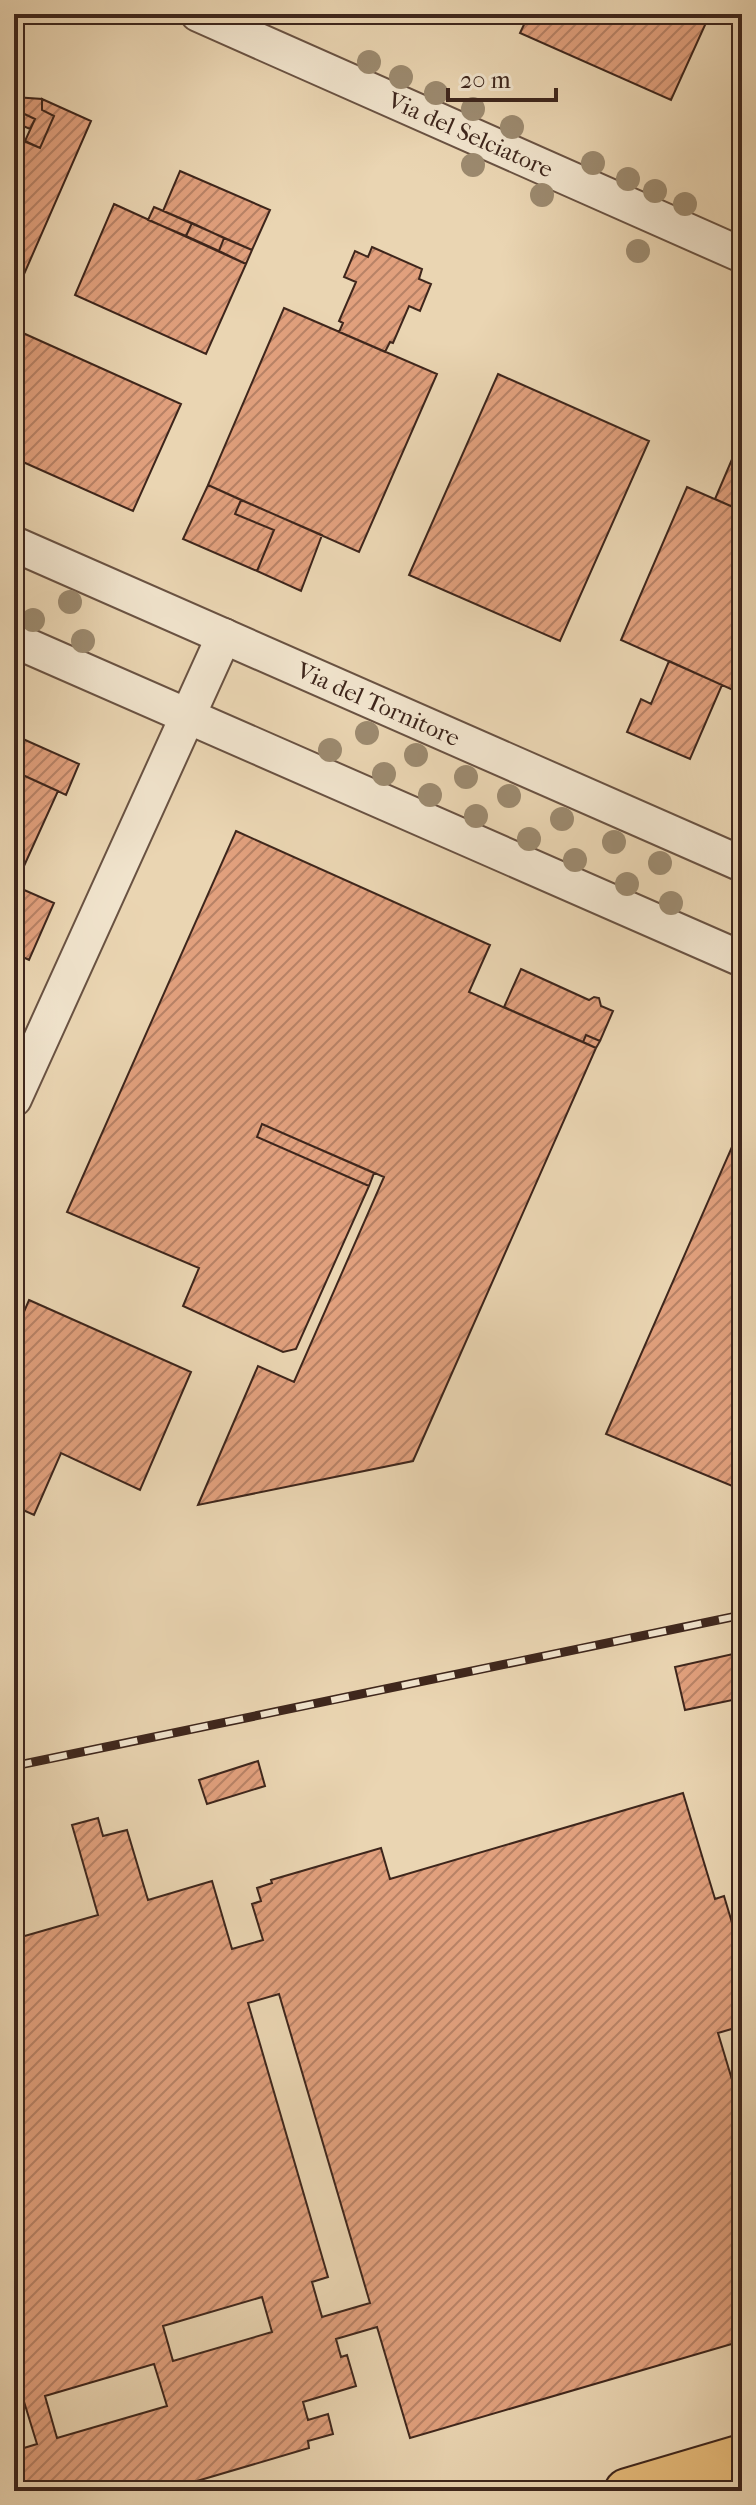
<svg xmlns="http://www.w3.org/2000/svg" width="756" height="2505" viewBox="0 0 756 2505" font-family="'IM FELL French Canon',serif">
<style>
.building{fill:url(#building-hatch);stroke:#3e261c;stroke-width:2;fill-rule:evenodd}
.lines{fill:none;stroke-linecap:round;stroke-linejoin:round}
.minor-casing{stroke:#695242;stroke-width:38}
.primary-casing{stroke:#3e261c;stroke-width:48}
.minor{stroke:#f1e4cd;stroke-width:34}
.primary{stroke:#e5ba79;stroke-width:44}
.rail-casing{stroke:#3e261c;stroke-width:9}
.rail{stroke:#f1e4cd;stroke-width:6;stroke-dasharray:18;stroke-linecap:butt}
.tree{fill:#9c8a6f}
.labels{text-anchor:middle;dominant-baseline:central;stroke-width:6;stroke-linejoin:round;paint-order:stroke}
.street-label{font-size:24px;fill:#3e261c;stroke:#f1e4cd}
</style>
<defs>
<pattern id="building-hatch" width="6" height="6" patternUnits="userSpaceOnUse" patternTransform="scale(2)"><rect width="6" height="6" fill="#e1a07d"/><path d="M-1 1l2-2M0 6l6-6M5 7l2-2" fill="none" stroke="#b88266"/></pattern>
</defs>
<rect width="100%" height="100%" fill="#ead5b2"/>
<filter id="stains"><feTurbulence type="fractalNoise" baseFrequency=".0025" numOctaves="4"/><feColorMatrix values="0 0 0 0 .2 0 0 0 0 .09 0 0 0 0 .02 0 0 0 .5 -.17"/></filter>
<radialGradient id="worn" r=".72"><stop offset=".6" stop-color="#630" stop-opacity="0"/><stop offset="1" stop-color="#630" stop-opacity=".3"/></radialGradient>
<path class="building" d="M529 14H710L671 100 520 33Z
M14 97 42 99V110L54 116 40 148 25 141 35 119 14 109Z
M42 99 91 121 14 297V137L40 148 54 116 42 110Z
M14 109 35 119 30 129 14 122Z
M180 171 270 210 252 250 163 211Z
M114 204 246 264 206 354 75 295Z
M154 207 192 223 186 236 148 220Z
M192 223 224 238 219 251 186 236Z
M224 238 252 250 246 264 219 251Z
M372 247 422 269 419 279 431 284 420 311 409 306 393 343 390 342 385 352 339 332 343 323 339 321 356 282 344 277 355 251 368 257Z
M284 308 437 374 359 552 208 485Z
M14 329 181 404 133 511 14 458Z
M498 374 649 441 560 641 409 575Z
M742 436V511L715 499Z
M208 485 241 500 235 514 274 530 257 571 183 539Z
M687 487 742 511V694L621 640Z
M241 500 322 535 301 591 257 571 274 530 235 514Z
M669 661 722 685 690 759 627 732 641 699 651 704Z
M14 735 79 764 66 795 14 771Z
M14 771 58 791 14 888Z
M236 831 490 945 469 992 596 1048 413 1461 198 1505 258 1366 294 1382 384 1177 262 1124 257 1137 369 1186 296 1349 283 1352 183 1306 199 1268 67 1212Z
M15 886 54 903 29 960 14 953Z
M521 969 589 1000 594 997 599 998 601 1006 613 1011 600 1041 586 1035 583 1042 504 1007Z
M586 1035 600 1041 596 1048 583 1042Z
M262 1124 374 1173 369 1186 257 1137Z
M742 1138V1392L733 1411 742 1415V1490L606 1434 735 1140Z
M29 1300 191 1372 140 1490 61 1453 34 1515 14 1506V1335Z
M742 1652V1698L685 1710 675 1667Z
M258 1761 265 1786 207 1804 199 1780Z
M683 1793 715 1899 724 1896 742 1956V2026L718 2033 742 2113V2341L410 2438 377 2327 336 2339 341 2357 347 2355 356 2386 303 2402 308 2420 328 2414 333 2434 308 2441 309 2448 163 2491H14V2451L37 2444 14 2369V1939L98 1915 72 1825 98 1818 103 1836 127 1830 148 1900 212 1881 232 1949 263 1940 252 1904 261 1901 257 1888 272 1883 271 1880 381 1848 390 1879ZM279 1994 370 2303 322 2317 312 2282 328 2277 248 2003ZM262 2297 272 2332 173 2361 163 2326ZM154 2364 167 2406 57 2438 45 2396Z"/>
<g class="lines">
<g class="minor-casing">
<g id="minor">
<path id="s1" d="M198 14 742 255"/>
<path id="s2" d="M14 544 742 864"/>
<path d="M14 640 742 959"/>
<path d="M14 1099 224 636"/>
</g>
</g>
<g class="primary-casing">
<path id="primary" d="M627 2491 742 2457"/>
</g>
<use href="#minor" class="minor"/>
<use href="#primary" class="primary"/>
<g class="rail-casing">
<path id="rail" d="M14 1766 742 1615"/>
</g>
<use href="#rail" class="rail"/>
</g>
<g class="tree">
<circle cx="369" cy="62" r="12"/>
<circle cx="401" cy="77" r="12"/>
<circle cx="436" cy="93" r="12"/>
<circle cx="473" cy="109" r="12"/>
<circle cx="512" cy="127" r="12"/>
<circle cx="593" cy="163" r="12"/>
<circle cx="473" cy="165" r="12"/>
<circle cx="628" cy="179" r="12"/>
<circle cx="655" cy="191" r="12"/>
<circle cx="542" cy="195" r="12"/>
<circle cx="685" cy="204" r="12"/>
<circle cx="638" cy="251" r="12"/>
<circle cx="70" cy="602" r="12"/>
<circle cx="33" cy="620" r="12"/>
<circle cx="83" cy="641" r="12"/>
<circle cx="367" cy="733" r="12"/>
<circle cx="330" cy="750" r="12"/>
<circle cx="416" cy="755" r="12"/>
<circle cx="384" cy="774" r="12"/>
<circle cx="466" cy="777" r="12"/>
<circle cx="430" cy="795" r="12"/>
<circle cx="509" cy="796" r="12"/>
<circle cx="476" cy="816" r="12"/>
<circle cx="562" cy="819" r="12"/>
<circle cx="529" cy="839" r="12"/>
<circle cx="614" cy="842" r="12"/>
<circle cx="575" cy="860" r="12"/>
<circle cx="660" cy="863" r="12"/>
<circle cx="627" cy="884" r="12"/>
<circle cx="671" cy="903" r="12"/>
</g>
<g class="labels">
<g class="street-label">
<text stroke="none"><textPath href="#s1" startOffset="298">Via del Selciatore</textPath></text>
<text stroke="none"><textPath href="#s2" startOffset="398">Via del Tornitore</textPath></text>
</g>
</g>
<rect width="756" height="2505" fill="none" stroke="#ead5b2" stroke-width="48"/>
<rect x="16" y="16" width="724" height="2473" fill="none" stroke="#3e261c" stroke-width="4"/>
<rect x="24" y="24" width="708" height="2457" fill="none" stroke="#3e261c" stroke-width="2"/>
<path d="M448 88v12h108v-12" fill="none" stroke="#3e261c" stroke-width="4"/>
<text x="460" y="88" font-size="24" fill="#3e261c" stroke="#f1e4cd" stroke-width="6" paint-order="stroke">20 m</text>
<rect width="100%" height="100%" filter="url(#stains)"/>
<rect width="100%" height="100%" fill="url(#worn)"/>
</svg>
